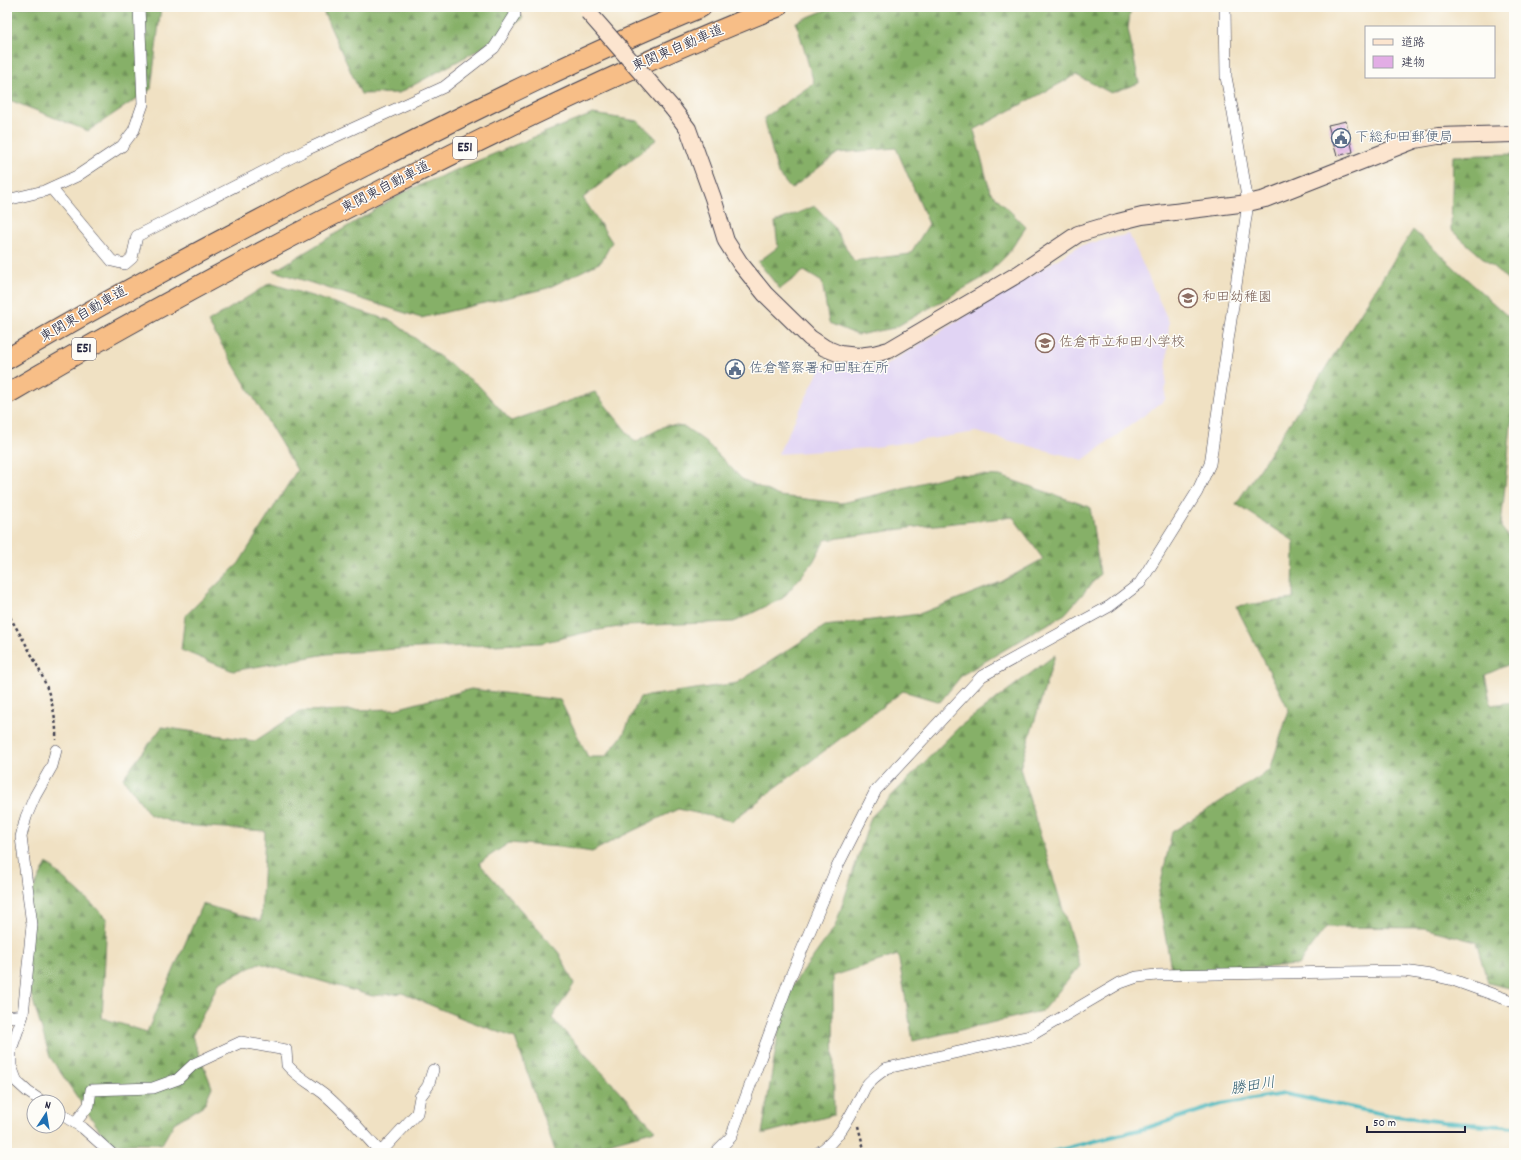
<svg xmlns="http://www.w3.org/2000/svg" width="1521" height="1160" viewBox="0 0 1521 1160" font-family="Dekko,'Klee One',sans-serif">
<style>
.built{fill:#e1d4f4}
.forest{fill:url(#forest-firs);stroke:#546951}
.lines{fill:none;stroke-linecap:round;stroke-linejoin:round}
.stream{stroke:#46b6bc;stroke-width:4}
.building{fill:url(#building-cross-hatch)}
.street-casing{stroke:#413f4f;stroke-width:12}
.secondary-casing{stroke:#413f4f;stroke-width:18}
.highway-casing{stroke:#413f4f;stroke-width:22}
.path{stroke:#413f4f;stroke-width:2.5;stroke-dasharray:3 3;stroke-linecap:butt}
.street{stroke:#fff;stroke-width:11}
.secondary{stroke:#fce5cf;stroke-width:16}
.highway{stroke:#f7be87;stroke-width:20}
.secondary-bridge-casing{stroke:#413f4f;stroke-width:18;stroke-linecap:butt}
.secondary-bridge{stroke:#fce5cf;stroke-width:16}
.labels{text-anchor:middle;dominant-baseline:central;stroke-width:3;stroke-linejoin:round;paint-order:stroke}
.shield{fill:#fdfcf7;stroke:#646373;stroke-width:1}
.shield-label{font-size:13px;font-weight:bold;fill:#22223b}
.street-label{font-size:14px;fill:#22223b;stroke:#fdfcf7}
.service-label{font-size:14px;fill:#4e5e75;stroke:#fdfcf7;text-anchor:start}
.education-label{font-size:14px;fill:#785e54;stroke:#fdfcf7;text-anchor:start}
.water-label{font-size:15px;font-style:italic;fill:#305d6f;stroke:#fdfcf7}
</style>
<defs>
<pattern id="forest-firs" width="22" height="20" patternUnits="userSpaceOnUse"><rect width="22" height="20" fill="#86b067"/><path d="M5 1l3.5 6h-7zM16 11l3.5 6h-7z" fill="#6d8f56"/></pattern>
<pattern id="building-cross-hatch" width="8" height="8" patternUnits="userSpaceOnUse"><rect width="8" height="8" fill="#e2ade5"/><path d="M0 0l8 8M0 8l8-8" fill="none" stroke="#c295c5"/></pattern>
</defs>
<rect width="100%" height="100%" fill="#fdfcf7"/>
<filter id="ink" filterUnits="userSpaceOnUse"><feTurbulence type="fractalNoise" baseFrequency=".025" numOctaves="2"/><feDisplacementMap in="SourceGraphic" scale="8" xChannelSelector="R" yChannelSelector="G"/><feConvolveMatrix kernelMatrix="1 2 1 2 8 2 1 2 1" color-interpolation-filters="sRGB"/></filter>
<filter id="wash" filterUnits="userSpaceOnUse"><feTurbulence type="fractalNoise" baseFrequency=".012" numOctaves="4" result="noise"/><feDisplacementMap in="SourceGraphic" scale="16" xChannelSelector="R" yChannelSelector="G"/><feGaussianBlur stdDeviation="0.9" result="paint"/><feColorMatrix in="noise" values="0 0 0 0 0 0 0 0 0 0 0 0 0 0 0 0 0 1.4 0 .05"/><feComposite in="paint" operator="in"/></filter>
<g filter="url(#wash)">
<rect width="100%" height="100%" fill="#f0e1c3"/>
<path class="built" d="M1129 234 1169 322 1165 400 1083 460 976 432 869 448 778 454 823 363 883 367 1079 246Z"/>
<path class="forest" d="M7 7H161L151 89 88 131 7 99Z
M321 7H516L523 18 480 49 399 93 361 94Z
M833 7H1131L1128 29 1139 83 1111 93 1076 75 974 130 990 191 1026 227 1007 255 986 276 894 328 858 335 829 323 822 282 804 271 780 289 758 262 778 247 775 222 815 206 832 224 854 261 910 254 929 224 896 148 838 153 791 189 778 174 764 118 814 83 796 22Z
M593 114 638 121 657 139 583 198 612 242 601 262 548 288 421 318 274 271 406 191 546 132Z
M1514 154V285L1451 230 1453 156Z
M1413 230 1514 322V394L1501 527 1514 544V662L1485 675 1491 705 1514 702V989L1488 983 1476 942 1424 928 1326 927 1298 965 1172 974 1158 896 1172 832 1270 770 1289 710 1236 606 1293 599 1294 541 1236 504 1309 394Z
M270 283 392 321 479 386 511 421 595 392 635 442 667 425 685 427 706 442 742 479 779 496 841 503 888 492 954 474 1000 476 1090 507 1100 574 1065 614 962 675 940 702 903 691 732 821 678 809 618 838 592 852 560 847 509 843 479 863 559 953 574 984 552 1018 655 1130 573 1153H556L515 1038 464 1019 402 993 372 996 259 963 219 983 192 1036 212 1087 204 1105 174 1123 162 1144H109L50 1057 27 981 29 898 47 863 107 918 102 1018 147 1032 202 904 261 921 265 831 182 825 150 815 123 778 162 727 255 741 301 711 395 709 471 689 560 700 588 757H605L623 735 640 697 737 683 825 626 919 614 1001 582 1043 559 1013 517 916 527 825 540 813 562 783 598 734 622 626 626 592 631 541 643 397 649 327 654 233 671 181 650 185 616 239 563 297 470 208 322Z
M1055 655 1020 768 1080 966 1042 1011 913 1041 898 955 833 976 834 1115 762 1134 784 997 835 927 871 817 959 727Z"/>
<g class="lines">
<path class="stream" d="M1048 1153 1146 1128 1221 1104 1285 1094 1388 1115 1443 1122 1514 1127"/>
</g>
<g id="blocks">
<path class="building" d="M1346 121 1353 152 1337 156 1328 125Z"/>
</g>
</g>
<g filter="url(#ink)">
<use href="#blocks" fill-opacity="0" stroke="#413f4f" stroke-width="1"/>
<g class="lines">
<g class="street-casing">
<path id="street" d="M51 188 112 261 125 264 132 258 137 236 308 149 444 87 494 48 515 15 514 7
M7 200 44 191 77 176 122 146 134 130 143 104 139 7
M7 1017 23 1015
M43 1102 28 1092 17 1082 11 1066V1050L23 1015 32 925 21 837 26 817 35 796 52 766 56 750
M58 1112 83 1128 111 1153
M75 1123 89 1105 91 1090 153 1088 178 1079 194 1064 241 1042 286 1050 287 1065C297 1077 310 1083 323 1093 344 1110 362 1132 381 1153
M380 1153 417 1113 420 1097 428 1086 433 1070
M715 1153 731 1137 790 978 837 867 876 790 982 676 1110 606 1140 583 1197 492 1210 464 1248 203 1233 113 1226 77 1225 7
M818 1153C837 1141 849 1119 859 1099 862 1095 863 1090 866 1086 872 1078 880 1073 887 1068L1030 1036 1120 983 1137 977 1157 975 1404 971 1431 975 1453 980 1514 1002"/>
</g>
<g class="secondary-casing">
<path id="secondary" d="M673 109 688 129 713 198 726 241 740 263 765 294 810 338 825 348 840 354 858 356 874 354 889 350 1020 273 1078 234 1118 222 1142 216 1248 203 1265 199 1415 140 1438 136 1514 134"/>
</g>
<g class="highway-casing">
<path id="highway" d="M7 359C126 289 248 225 372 162 480 107 589 53 701 7
M7 394C129 322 254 255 380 191 510 124 641 61 777 7"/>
</g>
<path class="path" d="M7 612C30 652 58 693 56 740
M858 1126 865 1153"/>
<use href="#street" class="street"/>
<use href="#secondary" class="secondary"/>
<use href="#highway" class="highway"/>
<g class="secondary-bridge-casing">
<path id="secondary-bridge" d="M588 12 673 109"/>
</g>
<use href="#secondary-bridge" class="secondary-bridge"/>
</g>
</g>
<defs>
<g id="civic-ring" transform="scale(1)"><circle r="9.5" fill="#fdfcf7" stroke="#5c6f8a" stroke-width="1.5"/><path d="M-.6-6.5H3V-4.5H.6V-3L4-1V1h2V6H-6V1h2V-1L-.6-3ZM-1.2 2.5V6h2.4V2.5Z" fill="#5c6f8a"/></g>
<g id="school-ring" transform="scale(1)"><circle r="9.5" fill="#fdfcf7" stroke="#8d6e63" stroke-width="1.5"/><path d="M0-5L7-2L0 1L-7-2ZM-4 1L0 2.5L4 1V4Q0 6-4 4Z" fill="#8d6e63"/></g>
</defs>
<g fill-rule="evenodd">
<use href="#civic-ring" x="1341" y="138"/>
<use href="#school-ring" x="1188" y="298"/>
<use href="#school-ring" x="1045" y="343"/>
<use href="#civic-ring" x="735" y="369"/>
</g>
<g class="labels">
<g class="shield">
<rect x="453" y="137" width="24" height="22" rx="3"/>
<rect x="72" y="338" width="24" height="22" rx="3"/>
</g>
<g class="shield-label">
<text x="465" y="148">E51</text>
<text x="84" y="349">E51</text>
</g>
<g class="street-label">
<text transform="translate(678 49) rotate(-23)">東関東自動車道</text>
<text transform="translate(386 188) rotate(-27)">東関東自動車道</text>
<text transform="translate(84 315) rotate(-30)">東関東自動車道</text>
</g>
<g class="service-label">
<text x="1355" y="138">下総和田郵便局</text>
<text x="749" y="369">佐倉警察署和田駐在所</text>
</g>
<g class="education-label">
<text x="1202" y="298">和田幼稚園</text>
<text x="1059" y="343">佐倉市立和田小学校</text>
</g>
<g class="water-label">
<text transform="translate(1253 1087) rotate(-9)">勝田川</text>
</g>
</g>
<rect width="1521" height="1160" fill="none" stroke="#fdfcf7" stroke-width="24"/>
<rect x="1365" y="26" width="130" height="52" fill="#fdfcf7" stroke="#a5a5ac"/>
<rect x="1373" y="39" width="20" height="6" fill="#fce5cf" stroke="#a5a5ac"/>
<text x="1401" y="46" font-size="12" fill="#22223b">道路</text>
<rect x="1373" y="56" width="20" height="12" fill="#e2ade5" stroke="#a5a5ac"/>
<text x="1401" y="66" font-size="12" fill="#22223b">建物</text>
<g transform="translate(46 1114) rotate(12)"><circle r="19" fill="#fdfcf7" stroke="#a5a5ac"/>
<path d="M0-3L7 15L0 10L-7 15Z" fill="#1f6fb2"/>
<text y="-6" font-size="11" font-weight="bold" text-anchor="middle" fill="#22223b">N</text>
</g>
<path d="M1367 1126v6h98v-6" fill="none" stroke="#22223b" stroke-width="2"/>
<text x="1373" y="1126" font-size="12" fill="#22223b" stroke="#fdfcf7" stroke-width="3" paint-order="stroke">50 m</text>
</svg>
